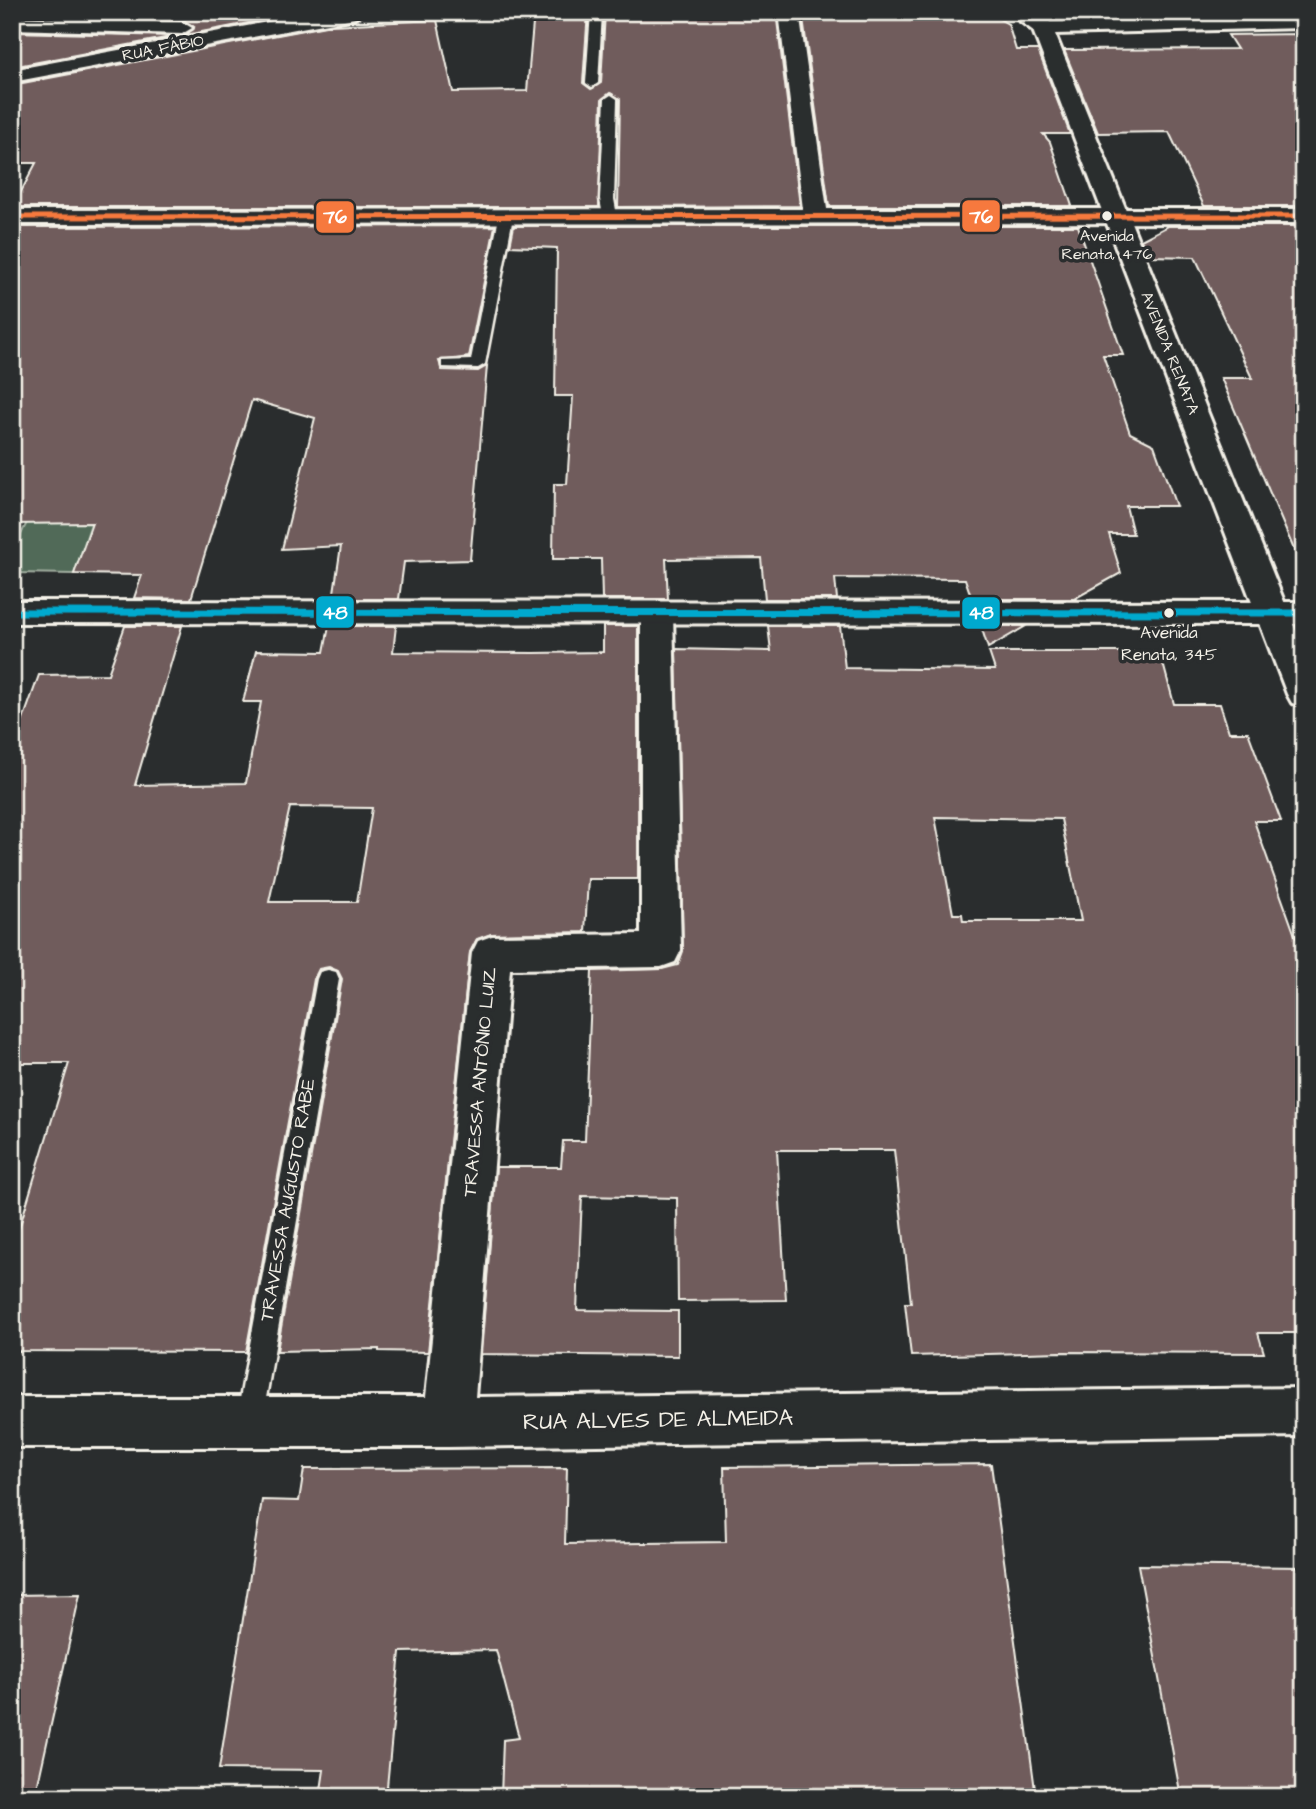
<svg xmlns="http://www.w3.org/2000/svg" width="1316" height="1809" viewBox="0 0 1316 1809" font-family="'Architects Daughter',sans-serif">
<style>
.green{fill:#516a58;stroke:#a2aea0;stroke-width:2}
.building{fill:#6f5c5c;stroke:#f4f1e8;stroke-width:2;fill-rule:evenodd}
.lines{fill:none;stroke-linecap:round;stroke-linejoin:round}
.lane-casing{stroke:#f4f1e8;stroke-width:5}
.street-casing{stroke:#f4f1e8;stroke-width:6}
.secondary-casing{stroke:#f4f1e8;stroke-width:6}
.primary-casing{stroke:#f4f1e8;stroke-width:6}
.lane{fill:#2a2d2e;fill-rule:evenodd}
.street{fill:#2a2d2e;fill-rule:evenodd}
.secondary{fill:#2a2d2e;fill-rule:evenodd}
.primary{fill:#2a2d2e;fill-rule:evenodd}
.bus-1-casing{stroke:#2a2d2e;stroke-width:9}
.bus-2-casing{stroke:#2a2d2e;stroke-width:11}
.bus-1{stroke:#f6793e;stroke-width:5}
.bus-2{stroke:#00a9ce;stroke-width:7}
.bus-dot{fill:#f4f1e8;stroke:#2a2d2e;stroke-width:2.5}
.labels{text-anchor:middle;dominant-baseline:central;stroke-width:7;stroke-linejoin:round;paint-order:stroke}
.far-street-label{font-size:16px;fill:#f4f1e8;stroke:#2a2d2e}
.far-bus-label{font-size:16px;fill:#f4f1e8;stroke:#2a2d2e}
.bus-label{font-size:17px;fill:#f4f1e8;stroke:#2a2d2e}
.street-label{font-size:19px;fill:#f4f1e8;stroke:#2a2d2e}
.near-street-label{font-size:23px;fill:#f4f1e8;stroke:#2a2d2e}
.line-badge{stroke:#2a2d2e;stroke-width:2.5}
.badge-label{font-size:19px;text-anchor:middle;font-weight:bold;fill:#fff}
</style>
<rect width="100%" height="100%" fill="#2a2d2e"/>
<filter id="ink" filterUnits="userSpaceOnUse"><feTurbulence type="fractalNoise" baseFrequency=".0143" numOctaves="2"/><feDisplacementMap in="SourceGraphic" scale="14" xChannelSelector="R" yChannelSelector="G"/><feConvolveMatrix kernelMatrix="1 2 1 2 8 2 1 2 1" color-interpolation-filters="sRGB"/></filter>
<g filter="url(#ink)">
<path class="green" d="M1187 12H1304V18L1217 20 1191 17Z
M133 399 74 574 12 573C12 511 93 442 133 399Z"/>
<path class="building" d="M19 12H305L186 35 194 27 182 19 17 15Z
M534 12H588L583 83 591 89 601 83 605 12H776L800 206 618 207 620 99 610 93 602 99 599 207H13L36 163H12V85L331 25 437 20 453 92 527 91Z
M802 12H987L1008 24 1016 50H1038L1070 134H1043L1050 142 1072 206H829Z
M12 32 176 36 12 67Z
M1304 34V206H1204L1169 132 1098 133 1064 50 1237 49 1228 35Z
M495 226 469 357 439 361 442 370 478 371 487 366 470 560 404 562 399 599H333L341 546 282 549 315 418 252 400 191 599 134 598 142 575 74 574 92 523 12 524V227Z
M514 226H1078L1123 355H1103L1130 433 1154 445 1176 506H1126L1133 534H1109L1121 573 1074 599H972L965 579 835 578 837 599H765L761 558 666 559 668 599H602L601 559H553L554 484H567L573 396H555L557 248 510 246Z
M1168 226H1304V573L1221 378H1252L1195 257 1148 256 1141 240Z
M125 626H182L135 785 246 783 261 702H243L256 651 324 652 329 626H396L393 652 534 653 603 652V626H638V879H588L585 932 491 934 477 939 470 952 428 1352 379 1351V1349L277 1351 342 979 338 971 329 967 319 969 314 979 246 1352 12 1351V1252L69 1063H12V751L39 675 108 674ZM290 807 372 808 357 902H269Z
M768 626H840L845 668 995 670 989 652H1160L1174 704H1220L1229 732H1248L1281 821H1254L1296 938H1304V1333H1258L1264 1353 1060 1352 911 1356 905 1303H911L894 1150H777L786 1300 678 1301 677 1198 582 1196 577 1310 678 1311V1356L481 1354 496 1167H561L563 1141H585L592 971 662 969 678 965 683 951 676 649 771 651ZM935 817 1061 819 1081 921H963L962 914H953Z
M981 626H1026L988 648Z
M991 1464 1036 1797H501L503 1740 519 1738 496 1650 400 1652 386 1797H320L324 1770 219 1769 262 1500 299 1501 304 1469 567 1468 565 1544 726 1542 724 1467Z
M1138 1565 1304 1567V1797H1181Z
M80 1594 35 1797H12V1595Z"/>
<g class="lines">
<g class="lane-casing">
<path id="lane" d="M591 12H602L598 83 592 87 586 83Z
M611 95 617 99 614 199 617 216 610 220 603 216 600 199 605 99Z
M506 213 513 217 485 364 478 368 442 367V361L471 360 499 217Z
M328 970 336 972 339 979 262 1421 258 1430 249 1434 240 1430 236 1421 317 979 320 972Z"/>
</g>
<g class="street-casing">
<path id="street" d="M321 12H365L355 18 12 82V70Z
M779 12H799L827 209H1304V223L12 224V210L803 209Z
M12 17 182 22 192 28 182 34 12 29Z
M657 602 668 605 673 613 681 950 675 962 661 967 510 969 475 1397 1304 1388V1436L448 1447H12V1397H426L472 953 478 941 492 936 641 934V613L646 605Z"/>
</g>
<g class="secondary-casing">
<path id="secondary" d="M1008 12H1032L1052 28 1049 32H1035Z
M12 601 1304 602V624L12 623Z"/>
</g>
<g class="primary-casing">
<path id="primary" d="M1026 12H1046L1050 22 1304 16V28L1055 34 1304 651V706L1292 703 1287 694Z"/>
</g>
<use href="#lane" class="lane"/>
<use href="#street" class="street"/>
<use href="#secondary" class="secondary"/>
<use href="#primary" class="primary"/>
<g class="bus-1-casing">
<path id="bus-1" d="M12 217 1304 216"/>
</g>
<g class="bus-2-casing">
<path id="bus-2" d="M12 612 1304 613"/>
</g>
<use href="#bus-1" class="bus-1"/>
<use href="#bus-2" class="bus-2"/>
</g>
</g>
<g class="bus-dot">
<circle cx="1107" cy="216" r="6"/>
<circle cx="1169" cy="613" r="6"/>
</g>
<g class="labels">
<g class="far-street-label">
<text transform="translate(163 48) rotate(-11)">RUA FÁBIO</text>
<text transform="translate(1170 353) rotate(68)">AVENIDA RENATA</text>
</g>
<g class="far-bus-label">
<text x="1107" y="236">Avenida<tspan x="1107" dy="18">Renata, 476</tspan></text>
</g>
<g class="bus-label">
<text x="1169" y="633">Avenida<tspan x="1169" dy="22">Renata, 345</tspan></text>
</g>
<g class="street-label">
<text transform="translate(480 1082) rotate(-85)">TRAVESSA ANTÔNIO LUIZ</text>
<text transform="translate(288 1200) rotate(-80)">TRAVESSA AUGUSTO RABE</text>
</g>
<g class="near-street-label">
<text transform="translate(658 1420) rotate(-1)">RUA ALVES DE ALMEIDA</text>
</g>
</g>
<g class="line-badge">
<rect x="961" y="199" width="40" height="34" rx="7" fill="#f6793e"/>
<rect x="315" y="200" width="40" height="34" rx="7" fill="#f6793e"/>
<rect x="315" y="595" width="40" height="34" rx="7" fill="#00a9ce"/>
<rect x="961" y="596" width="40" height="34" rx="7" fill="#00a9ce"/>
</g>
<g class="badge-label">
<text x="981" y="223">76</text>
<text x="335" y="223">76</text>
<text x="335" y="619">48</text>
<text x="981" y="619">48</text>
</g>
<rect width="1316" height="1809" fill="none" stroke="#2a2d2e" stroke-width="42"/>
<rect x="21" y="21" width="1274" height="1767" fill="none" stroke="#f4f1e8" stroke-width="2.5" filter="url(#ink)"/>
</svg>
